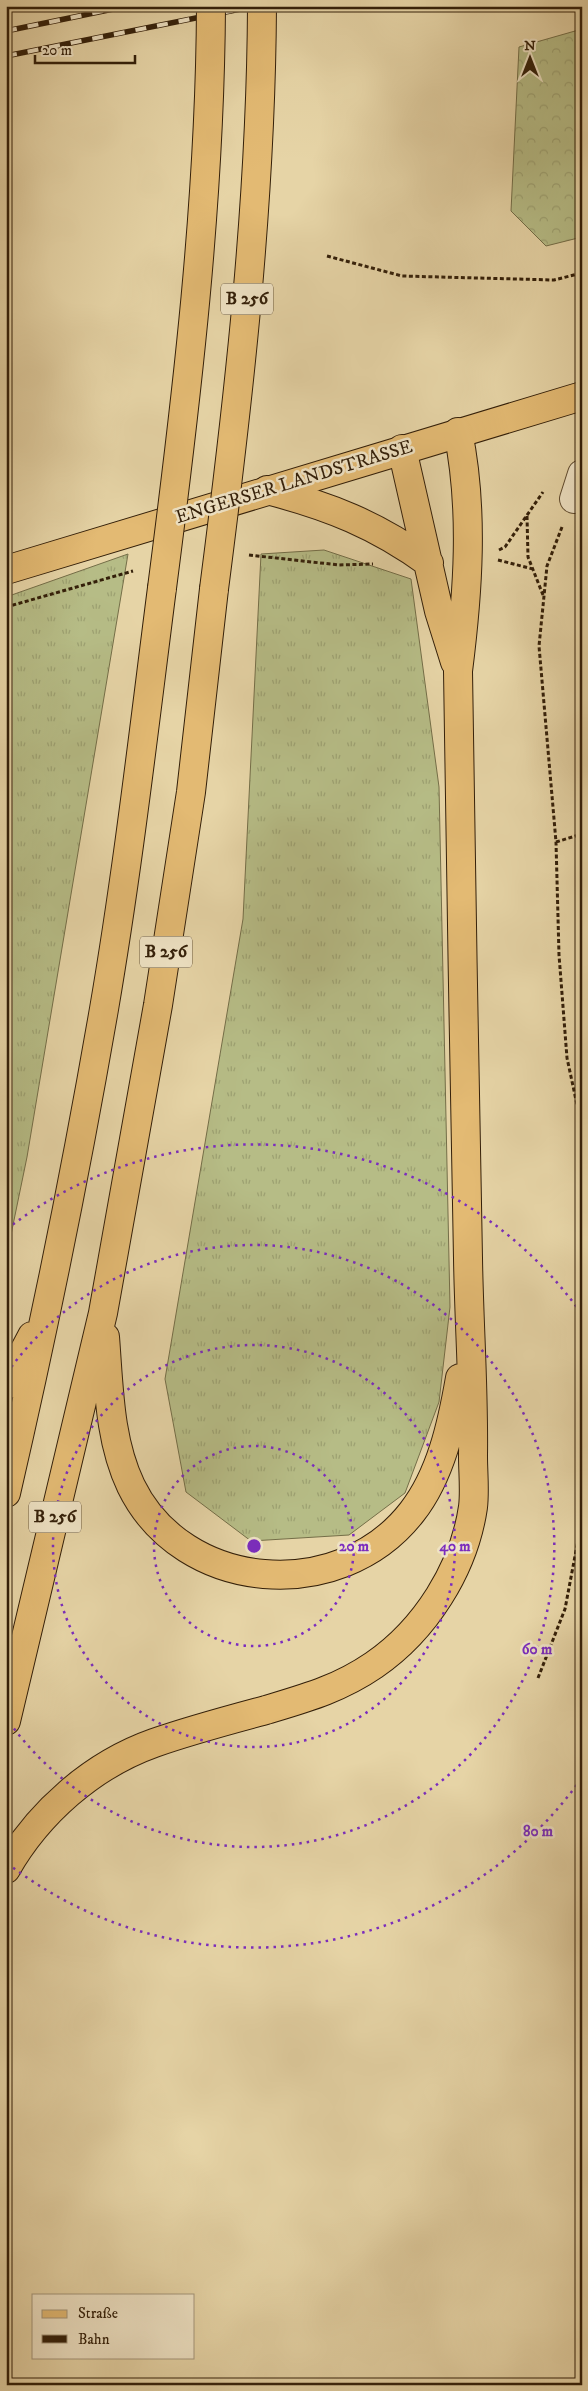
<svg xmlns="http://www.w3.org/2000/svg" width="588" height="2391" viewBox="0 0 588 2391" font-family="'IM FELL DW Pica',serif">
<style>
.grass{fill:url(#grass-tufts);stroke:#746e48}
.forest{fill:url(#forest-crowns);stroke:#746e48}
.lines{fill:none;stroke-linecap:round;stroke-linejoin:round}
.minor-casing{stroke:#604c30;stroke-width:30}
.major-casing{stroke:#331f09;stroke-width:30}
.highway-casing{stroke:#331f09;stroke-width:30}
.path{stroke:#331f09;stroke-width:3;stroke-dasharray:4 2.5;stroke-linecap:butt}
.minor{stroke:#efe3c5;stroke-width:28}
.major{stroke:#e3ba73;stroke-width:28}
.highway{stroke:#e3ba73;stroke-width:28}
.rail-casing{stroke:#331f09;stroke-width:5.5}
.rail{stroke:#efe3c5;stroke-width:4;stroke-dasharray:11;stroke-linecap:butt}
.highway-bridge-casing{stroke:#331f09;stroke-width:30;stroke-linecap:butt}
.highway-bridge{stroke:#e3ba73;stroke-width:28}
.ring{fill:none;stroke:#7b2cbf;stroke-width:2.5;stroke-dasharray:2.5 5}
.labels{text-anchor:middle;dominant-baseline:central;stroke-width:5;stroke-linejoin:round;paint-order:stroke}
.shield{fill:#efe3c5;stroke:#6b5a41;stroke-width:1}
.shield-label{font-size:18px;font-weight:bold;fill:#331f09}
.street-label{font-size:19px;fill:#331f09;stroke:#efe3c5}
.centre{fill:#7b2cbf;stroke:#efe3c5;stroke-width:2.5}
.ring-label{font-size:15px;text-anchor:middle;font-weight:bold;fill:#7b2cbf;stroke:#efe3c5;stroke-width:5;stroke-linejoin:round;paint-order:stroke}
</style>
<defs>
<pattern id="grass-tufts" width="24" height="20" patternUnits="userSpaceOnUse" patternTransform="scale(1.25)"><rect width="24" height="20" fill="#b6bc86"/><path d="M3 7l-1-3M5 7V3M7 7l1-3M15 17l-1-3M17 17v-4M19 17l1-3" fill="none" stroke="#9da172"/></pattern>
<pattern id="forest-crowns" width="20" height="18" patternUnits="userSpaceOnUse" patternTransform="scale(1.25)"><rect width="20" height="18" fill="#b6bc86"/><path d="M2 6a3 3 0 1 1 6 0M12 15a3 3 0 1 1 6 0" fill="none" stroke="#9da172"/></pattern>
</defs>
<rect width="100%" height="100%" fill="#e6d4a6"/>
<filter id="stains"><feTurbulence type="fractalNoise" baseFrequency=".004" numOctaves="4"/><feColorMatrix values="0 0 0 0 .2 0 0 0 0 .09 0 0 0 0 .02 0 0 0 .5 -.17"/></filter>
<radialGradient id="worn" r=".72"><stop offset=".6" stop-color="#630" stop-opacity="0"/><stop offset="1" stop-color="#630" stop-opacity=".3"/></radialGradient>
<path class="grass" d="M324 550 411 579 439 787 450 1307 439 1402 405 1493 349 1535 251 1541 186 1492 165 1379 243 919 261 554Z
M128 554 27 1157 6 1259V597Z"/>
<path class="forest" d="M582 29V237L546 246 511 211 519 47Z"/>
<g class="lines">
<g class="minor-casing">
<path id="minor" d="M574 499 582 474"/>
</g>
<g class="major-casing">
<path id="major" d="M6 570 582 396"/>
</g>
<g class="highway-casing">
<path id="highway" d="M402 449 439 611 455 662
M267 490C329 506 377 525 429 563
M105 1337C109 1387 109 1440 131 1486 183 1593 340 1605 412 1512 441 1475 452 1424 460 1378
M6 1385 32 1336
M6 1493C43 1333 76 1171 104 1009 128 869 144 728 162 588
M6 1721 103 1313 158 1005 191 792 214 589
M6 1869C38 1813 92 1765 154 1743 191 1730 229 1720 266 1710 306 1698 339 1689 374 1665 425 1630 464 1569 473 1507 475 1491 473 1473 473 1456 474 1390 469 1324 468 1258 464 1062 461 867 458 671 468 593 474 510 458 432"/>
</g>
<path class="path" d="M327 256 402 276 554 280 582 273
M577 443 582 436
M527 516 528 557 543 595
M562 527 547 566 539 646 556 842 559 955 567 1058 582 1128
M499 550 505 547 543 492
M249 555 339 565 373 564
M498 560 533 569
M6 607 133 571
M556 842 582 834
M538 1678 565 1609 582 1519"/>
<use href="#minor" class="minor"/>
<use href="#major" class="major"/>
<use href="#highway" class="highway"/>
<g class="rail-casing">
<path id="rail" d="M6 9 21 6
M6 31 128 6
M6 56 256 6"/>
</g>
<use href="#rail" class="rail"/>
<g class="highway-bridge-casing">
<path id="highway-bridge" d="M162 588C187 395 210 201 211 6
M214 589C239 396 261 202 262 6"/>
</g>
<use href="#highway-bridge" class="highway-bridge"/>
</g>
<g class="ring">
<circle cx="254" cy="1546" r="100"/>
<circle cx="254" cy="1546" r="201"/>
<path d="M7 1373A301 301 0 1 1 7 1719"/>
<path d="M581 1779A402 402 0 0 1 7 1863M7 1229A402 402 0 0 1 581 1313"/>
</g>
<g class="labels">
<g class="shield">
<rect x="221" y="283.5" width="52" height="31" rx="4"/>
<rect x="140" y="936.5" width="52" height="31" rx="4"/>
<rect x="29" y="1501.5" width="52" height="31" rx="4"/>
</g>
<g class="shield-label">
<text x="247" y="299">B 256</text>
<text x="166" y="952">B 256</text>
<text x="55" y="1517">B 256</text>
</g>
<g class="street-label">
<text transform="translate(294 482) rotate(-17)">ENGERSER LANDSTRASSE</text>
</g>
</g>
<circle cx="254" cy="1546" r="8" class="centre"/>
<g class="ring-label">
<text x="354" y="1551">20 m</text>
<text x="455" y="1551">40 m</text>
<text x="537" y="1654">60 m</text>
<text x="538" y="1836">80 m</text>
</g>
<rect width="588" height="2391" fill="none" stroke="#e6d4a6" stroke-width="25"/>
<rect x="8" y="8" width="573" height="2376" fill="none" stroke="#331f09" stroke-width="2.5"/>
<rect x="12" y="12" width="563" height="2366" fill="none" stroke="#331f09"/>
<rect x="32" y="2294" width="162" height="65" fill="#efe3c5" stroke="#a4957a"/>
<rect x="42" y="2310" width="25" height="8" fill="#e3ba73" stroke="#a4957a"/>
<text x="78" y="2318" font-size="15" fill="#331f09">Straße</text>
<rect x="42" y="2335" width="25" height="8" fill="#331f09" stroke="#a4957a"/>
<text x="78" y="2344" font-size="15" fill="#331f09">Bahn</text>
<g transform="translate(530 58)" stroke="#efe3c5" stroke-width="4" paint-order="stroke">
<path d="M0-4L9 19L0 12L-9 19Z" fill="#331f09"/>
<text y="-8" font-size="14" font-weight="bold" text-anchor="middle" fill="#331f09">N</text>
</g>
<path d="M35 55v8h100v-8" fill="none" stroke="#331f09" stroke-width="2.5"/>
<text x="42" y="55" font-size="15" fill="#331f09" stroke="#efe3c5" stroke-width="4" paint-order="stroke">20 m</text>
<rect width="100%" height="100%" filter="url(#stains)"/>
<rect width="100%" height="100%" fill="url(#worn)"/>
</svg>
